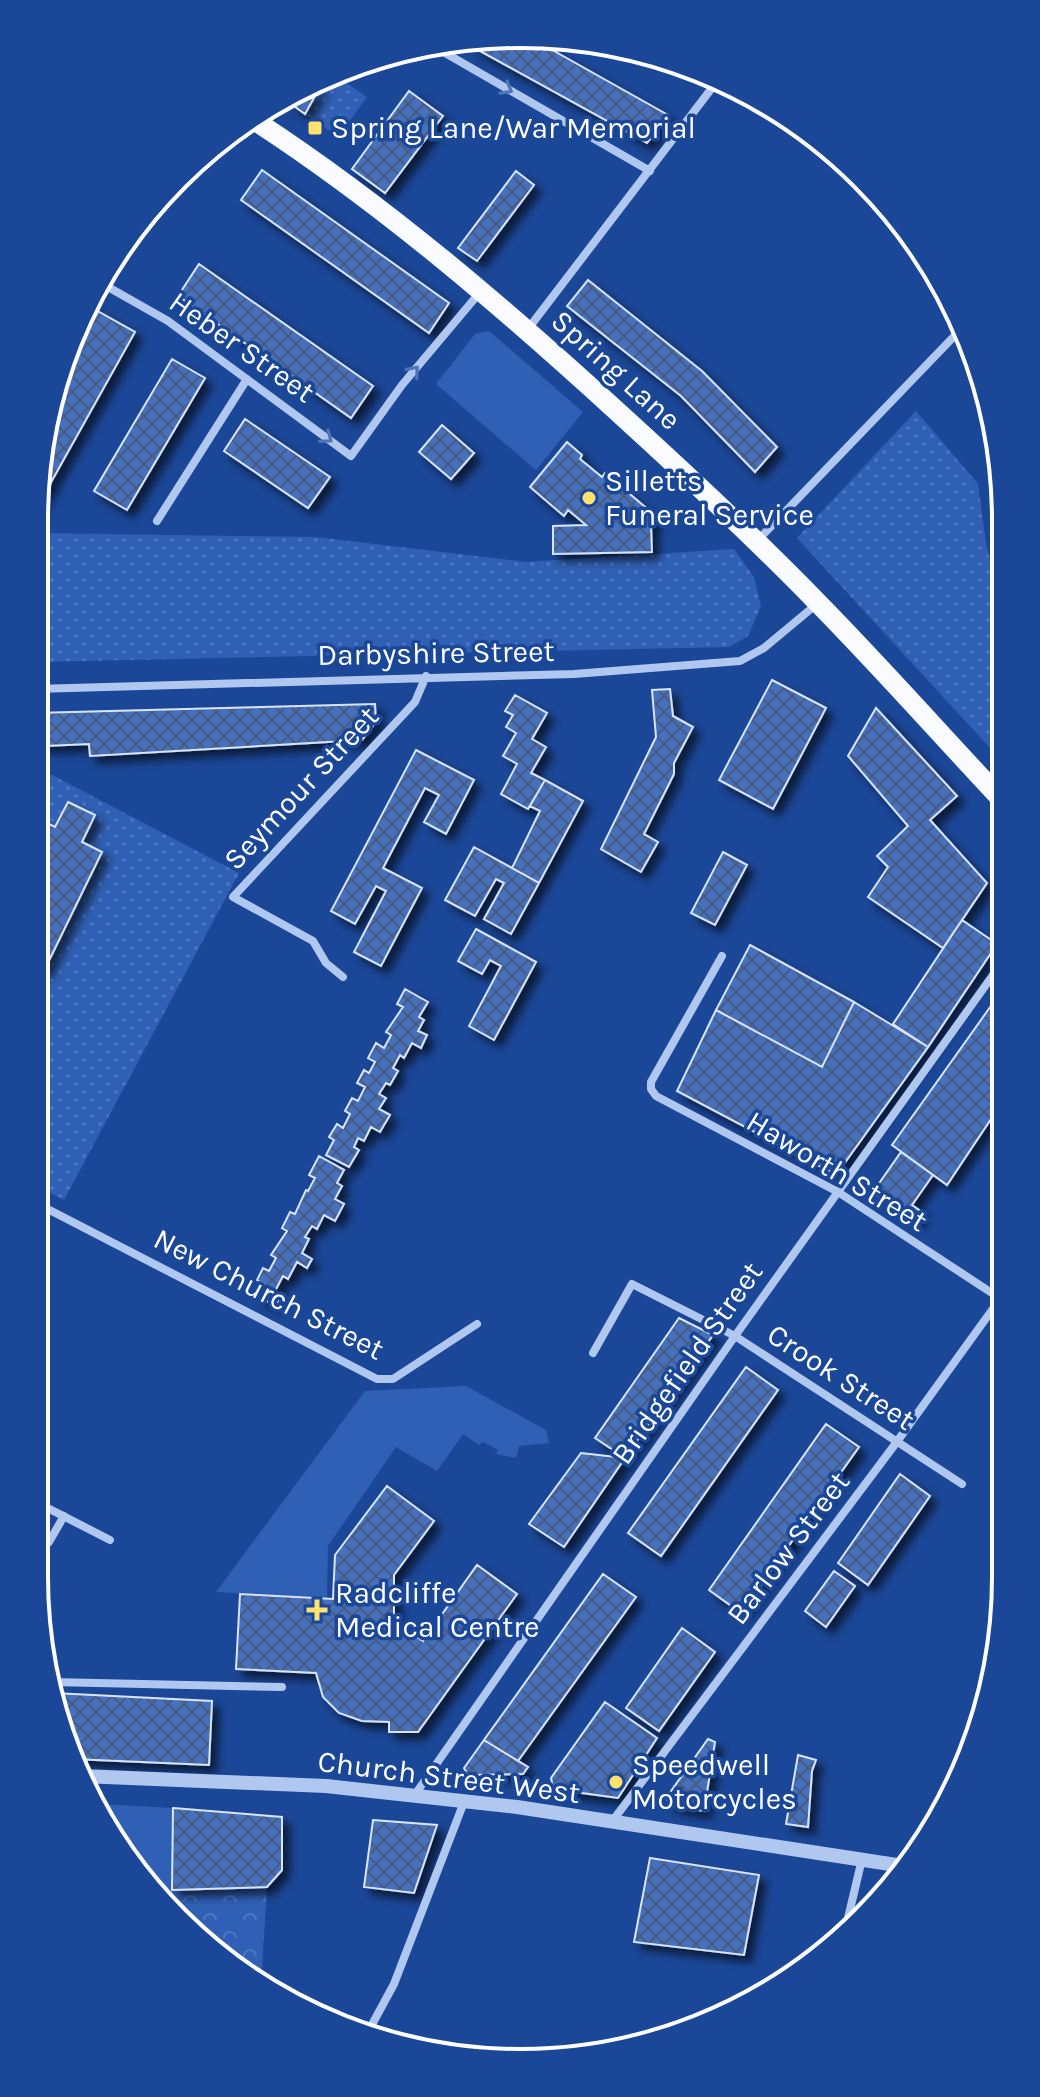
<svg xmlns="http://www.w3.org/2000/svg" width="1040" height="2097" viewBox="0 0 1040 2097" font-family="Karla,sans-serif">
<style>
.grass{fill:#2f60b5}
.forest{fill:url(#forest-crowns)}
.park{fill:url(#park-dots)}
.building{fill:url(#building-cross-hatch);stroke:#d7e4fb;stroke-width:2;filter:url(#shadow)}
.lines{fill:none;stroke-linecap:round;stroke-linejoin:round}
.minor{stroke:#b0c8f0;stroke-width:8}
.tertiary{stroke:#b0c8f0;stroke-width:14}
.primary{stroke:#f9fbff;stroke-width:20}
.oneway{stroke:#4f74b7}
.poi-dot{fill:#ffe16f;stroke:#1b4798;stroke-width:3}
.labels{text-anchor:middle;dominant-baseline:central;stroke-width:7;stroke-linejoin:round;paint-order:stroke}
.poi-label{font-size:30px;fill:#fff;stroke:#1b4798;text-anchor:start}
.street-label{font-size:30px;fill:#fff;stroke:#1b4798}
.rim{fill:none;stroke:#fff;stroke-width:4}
</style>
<defs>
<pattern id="forest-crowns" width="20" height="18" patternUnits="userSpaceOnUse" patternTransform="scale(2)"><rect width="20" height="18" fill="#2f60b5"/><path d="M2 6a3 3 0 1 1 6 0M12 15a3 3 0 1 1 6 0" fill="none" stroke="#4e78c0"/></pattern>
<pattern id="park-dots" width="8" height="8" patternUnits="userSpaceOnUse" patternTransform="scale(2)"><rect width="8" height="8" fill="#2f60b5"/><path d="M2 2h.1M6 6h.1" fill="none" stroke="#4e78c0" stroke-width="1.8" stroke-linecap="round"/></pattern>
<pattern id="building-cross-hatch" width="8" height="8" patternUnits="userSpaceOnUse" patternTransform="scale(2)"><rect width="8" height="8" fill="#4470be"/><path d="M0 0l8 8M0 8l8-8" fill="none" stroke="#485c7f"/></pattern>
<filter id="shadow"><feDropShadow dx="7" dy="7" stdDeviation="4" flood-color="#0009"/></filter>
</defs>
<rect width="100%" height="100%" fill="#1b4798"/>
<path class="grass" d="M489 331 583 412 536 470 436 384 475 334Z
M466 1386 546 1430 549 1443 519 1446 516 1458 496 1454 498 1450 483 1442 479 1445 463 1434 437 1471 396 1447 328 1546 327 1598 216 1592 365 1391Z
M98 1804 173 1808 172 1890 152 1889 135 1873Z"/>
<path class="forest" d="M267 1887 261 1984 152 1889 166 1890Z"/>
<path class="park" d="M336 76 367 97 338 137 305 114 321 85Z
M916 411 978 484 986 543 996 587 1002 594 1003 735 990 748 797 538Z
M35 533 315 537 526 562 734 549 754 577 761 606 748 636 729 647 35 662Z
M35 766 239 873 64 1200 34 1185Z"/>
<path class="building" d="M531 38 668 115 647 143 471 46Z
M321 85 305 114 290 103Z
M409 91 443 116 385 193 352 169Z
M262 170 449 303 429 333 241 200Z
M516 171 534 185 477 261 458 248Z
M199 264 373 386 351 418 178 296Z
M588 280 702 371 777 447 755 472 681 396 567 306Z
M85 304 135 332 35 511V489Z
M172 359 205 378 127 510 94 491Z
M245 419 330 477 308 508 224 451Z
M442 425 474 453 451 479 419 452Z
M567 442 582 455 580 459 602 477 605 473 657 517 651 525 652 552 553 554V526L586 525 568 510 564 516 530 487Z
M772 680 826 708 773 809 719 780Z
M670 689 673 716 693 727 674 763V774L644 834 658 842 641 872 601 849 656 737 652 690Z
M515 695 547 713 532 739 546 747 531 773 545 780 528 809 501 794 517 764 503 756 516 733 506 727 513 715 505 711Z
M375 704 376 722 362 740 90 756 89 744 45 746 35 741V713Z
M876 708 957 796 930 820 987 883 943 948 868 897 888 867 877 856 908 826 848 756Z
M416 750 474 780 446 834 424 822 439 795 425 788 383 868 422 888 381 966 354 952 386 891 376 886 355 924 331 911Z
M545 780 583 801 539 883 512 868 540 811 530 806Z
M68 802 95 815 82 842 102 852 43 973 35 969V817L55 827Z
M474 847 539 883 511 934 484 919 504 883 496 879 475 916 445 900Z
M723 852 747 865 715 925 691 913Z
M962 920 997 944 928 1047 893 1024Z
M476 929 536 962 494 1040 469 1026 501 966 490 960 482 974 458 961Z
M750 945 854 1002 822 1067 716 1010Z
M405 989 428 1002 419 1017 424 1020 418 1031 427 1035 421 1048 412 1043 404 1058 400 1055 393 1068 398 1071 390 1085 386 1083 379 1094 386 1098 379 1109 390 1115 380 1132 371 1127 364 1141 358 1138 354 1147 359 1150 349 1167 326 1155 334 1140 329 1137 337 1124 343 1128 350 1114 345 1111 352 1098 358 1101 365 1087 357 1083 364 1070 369 1073 375 1062 368 1058 376 1043 384 1048 391 1035 386 1032 403 1007 397 1004Z
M1003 989 1004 1107 1001 1104 947 1185 892 1145Z
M854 1002 928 1047 836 1175 677 1091 716 1010 822 1067Z
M901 1152 933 1175 912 1205 922 1212 915 1222 873 1192Z
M319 1156 344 1170 337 1183 342 1186 335 1199 344 1204 335 1221 324 1215 317 1229 312 1226 305 1237 309 1239 302 1253 312 1259 307 1268 297 1262 288 1279 283 1276 275 1291 282 1295 276 1306 257 1296 264 1284 257 1280 263 1268 269 1271 276 1258 271 1255 287 1231 282 1228 290 1212 295 1214 306 1190 308 1191 315 1178 309 1175Z
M679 1318 713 1335 625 1458 595 1438Z
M746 1367 778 1390 661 1556 628 1533Z
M826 1424 859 1447 741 1613 709 1590Z
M581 1453 625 1458 564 1547 529 1524Z
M900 1474 930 1496 868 1585 838 1563Z
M387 1486 434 1521 394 1575V1621L423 1641 477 1565 517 1594 418 1732H389V1722L362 1721 339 1713 323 1697 316 1673 236 1669 240 1594 333 1599 335 1555Z
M834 1571 855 1586 826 1627 805 1611Z
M603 1574 636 1597 518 1761 484 1740Z
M682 1628 715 1652 659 1731 626 1708Z
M53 1693 212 1701 209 1765 73 1759 60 1734Z
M605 1702 657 1738 618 1798 553 1789 551 1778Z
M708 1739 715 1742 704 1811 670 1805 666 1798Z
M484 1740 528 1767 523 1774 468 1775 464 1768Z
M798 1755 816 1760 812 1771 808 1827 786 1824Z
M173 1808 282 1817V1870L267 1887 172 1890Z
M373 1820 437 1825 414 1893 364 1887Z
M650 1858 759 1875 744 1955 634 1942Z"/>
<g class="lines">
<path class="minor" d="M440 50 650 171
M101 283 168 321 351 456 402 385 481 291
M528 329 718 80
M157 521 247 379
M757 541 964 326
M35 689 574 674 740 661 764 648 818 603
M722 956 651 1082V1089L656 1096 838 1192 1004 1301
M343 977 326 963 313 941 233 897 415 702 426 676
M34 1202 377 1379H393L477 1324
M593 1353 632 1284 735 1336 962 1484
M34 1501 110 1540
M49 1542 64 1516
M51 1682 282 1687
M414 1796 735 1336 1003 961
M611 1823 896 1443 1000 1299
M844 1935 862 1859
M368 2032 394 1984 464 1802"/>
<path class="tertiary" d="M82 1776 326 1786 517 1807 903 1866"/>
<path class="primary" d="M257 122C387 207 505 309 620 414 687 475 754 537 817 602 881 667 941 735 1003 801"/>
</g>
<defs><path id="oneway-chevron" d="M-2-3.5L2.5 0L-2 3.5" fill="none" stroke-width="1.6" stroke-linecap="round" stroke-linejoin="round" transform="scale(2)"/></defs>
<g class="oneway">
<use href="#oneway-chevron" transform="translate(507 89) rotate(30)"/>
<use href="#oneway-chevron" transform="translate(414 371) rotate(-49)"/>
<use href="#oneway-chevron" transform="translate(327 438) rotate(36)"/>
</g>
<g class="poi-dot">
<rect x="307" y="120" width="16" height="16" rx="4"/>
<circle cx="589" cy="498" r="8"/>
<path d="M313 1598h8v8h8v8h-8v8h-8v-8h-8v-8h8z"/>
<circle cx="616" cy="1782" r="8"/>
</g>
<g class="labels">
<g class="poi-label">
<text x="331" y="128">Spring Lane/War Memorial</text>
<text x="605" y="481">Silletts<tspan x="605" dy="34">Funeral Service</tspan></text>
<text x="335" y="1593">Radcliffe<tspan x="335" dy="34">Medical Centre</tspan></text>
<text x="632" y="1765">Speedwell<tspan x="632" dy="34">Motorcycles</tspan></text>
</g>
<g class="street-label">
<text transform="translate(242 347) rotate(35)">Heber Street</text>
<text transform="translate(616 370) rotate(42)">Spring Lane</text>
<text transform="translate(436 653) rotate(-1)">Darbyshire Street</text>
<text transform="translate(301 788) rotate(-47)">Seymour Street</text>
<text transform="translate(837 1171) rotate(31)">Haworth Street</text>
<text transform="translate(269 1294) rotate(27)">New Church Street</text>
<text transform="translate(687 1363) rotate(-55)">Bridgefield Street</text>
<text transform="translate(841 1377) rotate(33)">Crook Street</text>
<text transform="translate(788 1548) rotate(-53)">Barlow Street</text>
<text transform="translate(449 1777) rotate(7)">Church Street West</text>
</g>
</g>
<path d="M0 0H1040V2097H0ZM520 48H520A472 472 0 0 1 992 520V1577A472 472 0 0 1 520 2049H520A472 472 0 0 1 48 1577V520A472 472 0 0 1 520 48Z" fill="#1b4798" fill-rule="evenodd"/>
<path class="rim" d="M520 48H520A472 472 0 0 1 992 520V1577A472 472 0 0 1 520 2049H520A472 472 0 0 1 48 1577V520A472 472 0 0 1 520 48Z"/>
</svg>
